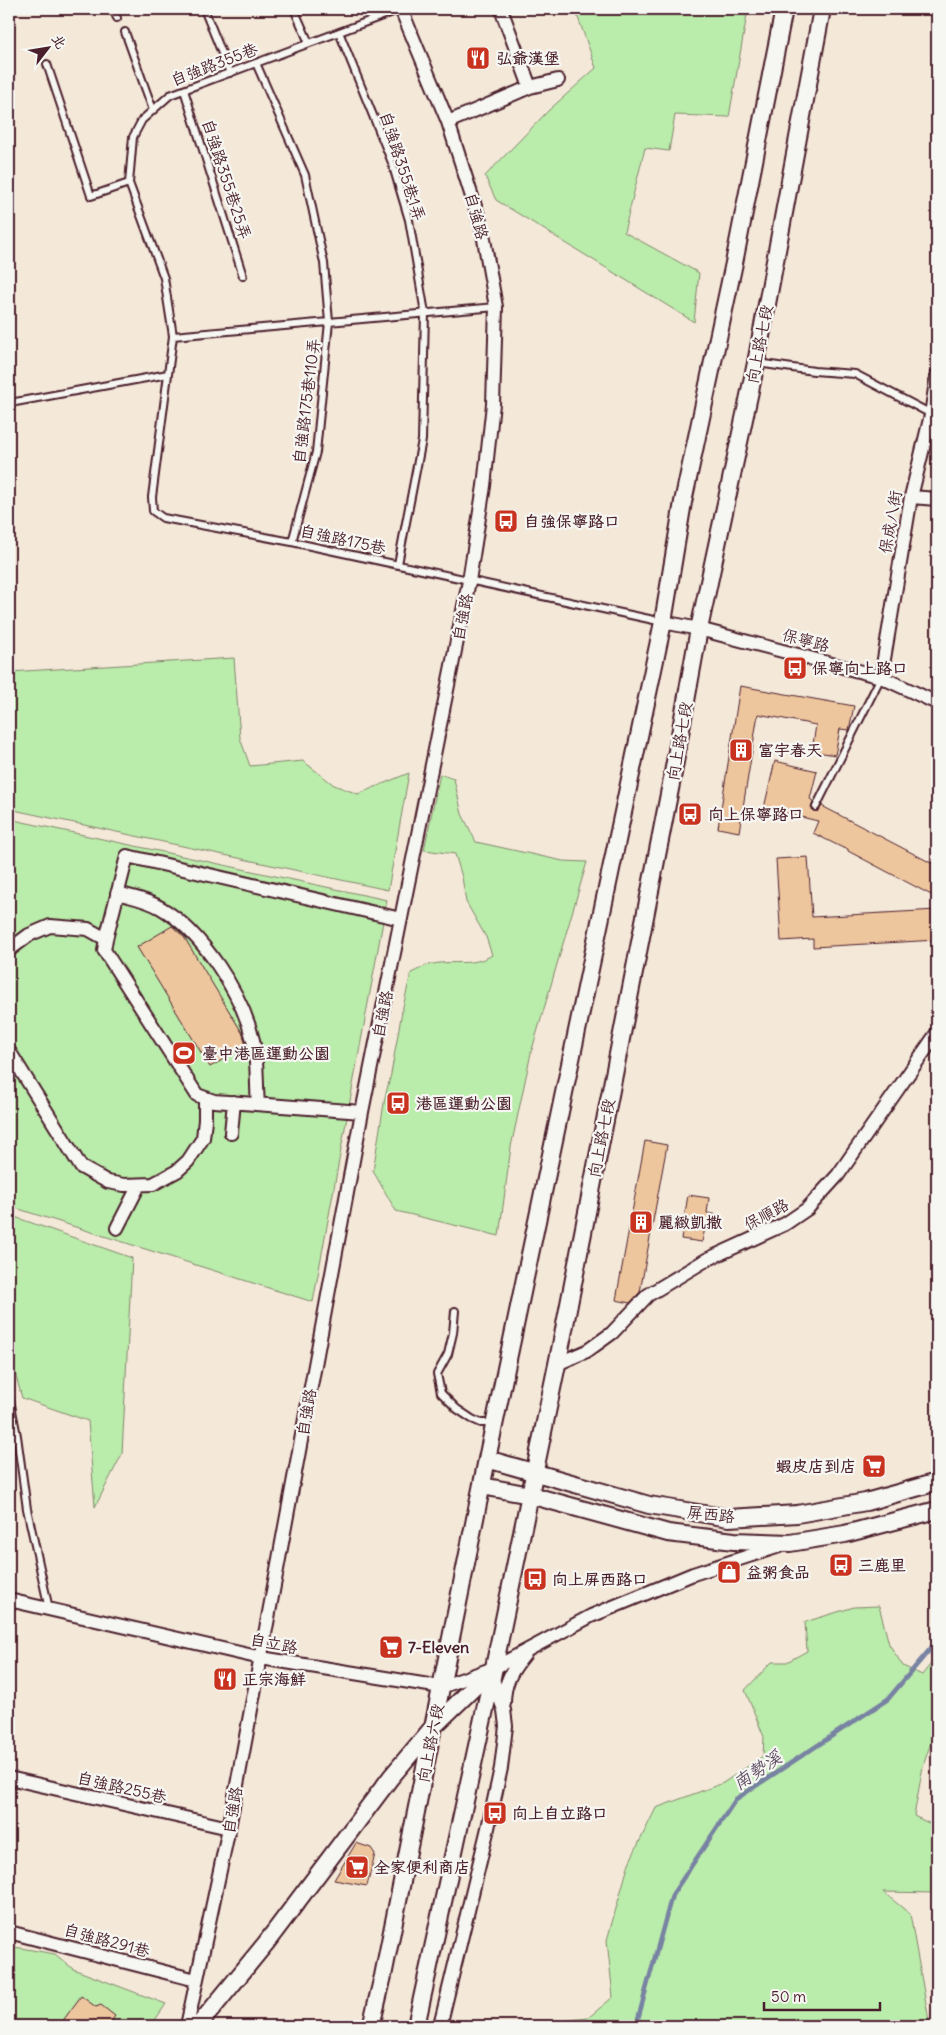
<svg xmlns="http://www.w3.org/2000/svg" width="946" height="2035" viewBox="0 0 946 2035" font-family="Delius,'LXGW WenKai TC',sans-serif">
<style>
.green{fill:#baecab;stroke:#82866b}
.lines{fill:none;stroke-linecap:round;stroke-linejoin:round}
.stream{stroke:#7882a2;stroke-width:4.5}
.building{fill:#eec69e;stroke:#4a1f2b}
.lane-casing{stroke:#4a1f2b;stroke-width:10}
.street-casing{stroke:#4a1f2b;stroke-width:16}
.secondary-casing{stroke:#4a1f2b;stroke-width:20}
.lane{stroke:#f6f6f2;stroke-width:6}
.street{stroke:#f6f6f2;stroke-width:12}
.secondary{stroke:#f6f6f2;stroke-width:16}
.labels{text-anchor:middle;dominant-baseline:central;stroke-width:4.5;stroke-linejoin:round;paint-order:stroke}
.poi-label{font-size:16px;font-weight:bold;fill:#4a1f2b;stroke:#f6f6f2;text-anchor:start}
.street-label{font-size:16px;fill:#4a1f2b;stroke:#f6f6f2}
.water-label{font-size:18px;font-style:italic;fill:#615166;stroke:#f6f6f2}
</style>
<rect width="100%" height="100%" fill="#f4e8d9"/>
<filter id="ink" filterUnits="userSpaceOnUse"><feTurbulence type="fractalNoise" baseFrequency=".02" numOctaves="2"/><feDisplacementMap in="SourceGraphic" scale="10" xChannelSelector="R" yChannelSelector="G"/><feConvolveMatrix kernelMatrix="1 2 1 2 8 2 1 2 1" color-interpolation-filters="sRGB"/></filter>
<g filter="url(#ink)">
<path class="green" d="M575 9H748L729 117 675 115 669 151 645 148 624 232 699 273 694 322 496 200 485 176 549 110 596 68Z
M234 658 240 738 250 766 303 761 334 785 358 794 409 773 388 890 9 809V672Z
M440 774 454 779 462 814 476 842 563 861 587 862 531 1053 511 1147 499 1236 396 1211 373 1171 385 1097 391 1074 402 1011 411 973C418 970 426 965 433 964 453 960 473 967 492 955L486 937 466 902 462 877 455 854 424 850Z
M9 819 387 900 313 1302 9 1206Z
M9 1215 132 1258 122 1454 95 1507 88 1421 22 1398 9 1351Z
M879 1606 889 1644 903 1666 922 1675 937 1656V1725L923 1766 914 1816 937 1827V1893L883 1892 910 1914 930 2026H533L535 2024 588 2018 613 1997 607 1940 629 1863 656 1808 723 1783 763 1756 764 1737 745 1690 772 1662H787L807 1651 805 1622 854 1607Z
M9 1946 55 1954 73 1969 166 2004 151 2026H9Z"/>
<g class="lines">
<path class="stream" d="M636 2026 672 1895 736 1799 888 1699 937 1641"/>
</g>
<path class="building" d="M740 686 854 706 849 730 840 729 835 755 812 751 816 725 758 714 739 832 718 828Z
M775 761 817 771 810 799 813 801 811 807 813 811H818L822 806 937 866V898L848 851V849L843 848 813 833 818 821 764 808Z
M808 857 812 917 937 910V940L813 947V939L781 941 776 859Z
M172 926 184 937 243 1034 246 1046 210 1067 137 947Z
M645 1141 667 1145 640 1292 630 1303 616 1300Z
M688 1195 709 1198 707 1213 719 1215 717 1230 705 1228 702 1242 681 1239Z
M356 1843 371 1848 375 1854 367 1886 334 1880Z
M81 1996 96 2007 101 2005 115 2016 108 2026H59Z"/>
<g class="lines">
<g class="lane-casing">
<path id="lane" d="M113 9 117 18
M204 9 230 73
M294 9 309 43
M401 9 170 95 142 120 133 137 129 183 164 278 173 336 152 497 153 511 163 518 292 542 663 622
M125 32 153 110
M339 32 391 160 409 220 425 313 422 440 398 564
M256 63 305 175 324 263 329 322 316 452 292 542
M47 64 91 196 129 183
M184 90 243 276
M173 336 496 307
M757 363 814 371 855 374 937 417
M10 403 168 374
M816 807 881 677
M455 1311 453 1333 448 1354 437 1374 441 1393 457 1409 472 1419 481 1423H493
M9 1395 17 1436 27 1509 49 1609"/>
</g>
<g class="street-casing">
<path id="street" d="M501 9 530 87
M448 122 530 87 558 80
M911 497 937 499
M663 622 699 629 881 677 937 703
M881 677 911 497 931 415 937 375
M117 893C132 897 148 900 161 908 202 932 242 994 253 1040 258 1061 256 1083 258 1104
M9 950 29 935 50 926 88 929 106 939
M9 1051 81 1167 108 1182 124 1185 153 1184 177 1171 188 1161 203 1138 205 1120V1098
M362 1112 214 1101 197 1095 104 950 106 939 127 856 401 919
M231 1133 234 1102
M117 1228 139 1185
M557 1364 587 1351 612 1333 648 1295 706 1260 785 1224 807 1209 838 1175 937 1033
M9 1600 261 1658 441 1687 494 1668 591 1616 693 1574 783 1545
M504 1703C504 1682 512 1670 525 1654
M9 1778 229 1828
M9 1932 196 1980
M187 2026 229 1828 362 1112 469 581 484 486 493 404 496 307 482 228 448 122 401 9
M440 2026 488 1828 501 1768 506 1726 504 1710 492 1677"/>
</g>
<g class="secondary-casing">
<path id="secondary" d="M487 1459 649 1505 729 1518 797 1514 866 1502 937 1482
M482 1486 530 1495 668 1533 734 1541 790 1543 845 1534 937 1510
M198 2026 266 1943 391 1777 434 1726 494 1668
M371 2026 383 1976 487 1459 663 622 683 502 734 263 784 9
M416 2026 492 1677 560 1350 671 784 699 629 756 363 822 9"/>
</g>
<use href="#lane" class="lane"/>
<use href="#street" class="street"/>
<use href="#secondary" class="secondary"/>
</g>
</g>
<defs>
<g id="restaurant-square" transform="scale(1.25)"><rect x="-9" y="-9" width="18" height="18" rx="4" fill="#c8321e" stroke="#f6f6f2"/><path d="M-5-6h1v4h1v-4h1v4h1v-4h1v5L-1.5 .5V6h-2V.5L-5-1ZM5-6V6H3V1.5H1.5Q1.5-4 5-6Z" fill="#fff"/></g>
<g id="bus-square" transform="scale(1.25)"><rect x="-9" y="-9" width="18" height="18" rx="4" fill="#c8321e" stroke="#f6f6f2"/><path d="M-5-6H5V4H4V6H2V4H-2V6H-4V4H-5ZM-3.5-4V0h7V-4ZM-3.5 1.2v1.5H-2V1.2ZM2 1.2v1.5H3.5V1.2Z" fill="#fff"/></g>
<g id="building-square" transform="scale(1.25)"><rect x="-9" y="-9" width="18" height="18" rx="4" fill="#c8321e" stroke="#f6f6f2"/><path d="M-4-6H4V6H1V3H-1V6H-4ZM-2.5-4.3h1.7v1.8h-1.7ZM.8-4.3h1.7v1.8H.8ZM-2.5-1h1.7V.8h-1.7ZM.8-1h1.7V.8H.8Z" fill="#fff"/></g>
<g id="stadium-square" transform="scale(1.25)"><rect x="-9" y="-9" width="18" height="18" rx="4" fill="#c8321e" stroke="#f6f6f2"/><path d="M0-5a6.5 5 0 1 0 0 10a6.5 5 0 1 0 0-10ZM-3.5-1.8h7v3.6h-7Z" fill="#fff"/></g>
<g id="supermarket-square" transform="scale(1.25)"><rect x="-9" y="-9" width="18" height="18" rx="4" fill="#c8321e" stroke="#f6f6f2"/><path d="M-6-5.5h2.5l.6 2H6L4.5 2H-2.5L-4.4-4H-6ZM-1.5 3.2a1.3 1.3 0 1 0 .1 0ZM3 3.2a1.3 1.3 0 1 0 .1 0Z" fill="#fff"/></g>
<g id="shop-square" transform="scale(1.25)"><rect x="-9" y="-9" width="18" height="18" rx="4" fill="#c8321e" stroke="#f6f6f2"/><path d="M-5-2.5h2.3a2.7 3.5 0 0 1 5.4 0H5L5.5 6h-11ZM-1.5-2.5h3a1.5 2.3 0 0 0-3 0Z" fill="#fff"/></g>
</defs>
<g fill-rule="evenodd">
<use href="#restaurant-square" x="478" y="58"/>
<use href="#bus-square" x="506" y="521"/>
<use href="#bus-square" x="795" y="668"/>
<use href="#building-square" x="741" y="750"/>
<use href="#bus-square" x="690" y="814"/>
<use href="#stadium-square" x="184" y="1053"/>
<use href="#bus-square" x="398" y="1103"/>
<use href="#building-square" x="641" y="1222"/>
<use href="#supermarket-square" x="874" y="1466"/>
<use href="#bus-square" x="841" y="1565"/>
<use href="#shop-square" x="729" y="1572"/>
<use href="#bus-square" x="535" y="1579"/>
<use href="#supermarket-square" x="391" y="1647"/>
<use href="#restaurant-square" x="225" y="1679"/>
<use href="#bus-square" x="495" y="1813"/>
<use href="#supermarket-square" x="357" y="1867"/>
</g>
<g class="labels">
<g class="poi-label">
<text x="496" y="58">弘爺漢堡</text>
<text x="524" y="521">自強保寧路口</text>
<text x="812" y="668">保寧向上路口</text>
<text x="758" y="750">富宇春天</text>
<text x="708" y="814">向上保寧路口</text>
<text x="202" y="1053">臺中港區運動公園</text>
<text x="416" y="1103">港區運動公園</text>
<text x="658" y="1222">麗緻凱撒</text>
<text x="856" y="1466" text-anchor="end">蝦皮店到店</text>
<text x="858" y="1565">三鹿里</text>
<text x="746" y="1572">益粥食品</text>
<text x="552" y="1579">向上屏西路口</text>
<text x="408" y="1647">7-Eleven</text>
<text x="242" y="1679">正宗海鮮</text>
<text x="512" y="1813">向上自立路口</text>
<text x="374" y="1867">全家便利商店</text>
</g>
<g class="street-label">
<text transform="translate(214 64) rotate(-21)">自強路355巷</text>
<text transform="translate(403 166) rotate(72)">自強路355巷1弄</text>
<text transform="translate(227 179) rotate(72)">自強路355巷25弄</text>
<text transform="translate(477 216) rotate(75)">自強路</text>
<text transform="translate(759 344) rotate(-79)">向上路七段</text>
<text transform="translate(306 401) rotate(-83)">自強路175巷110弄</text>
<text transform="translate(890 522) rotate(-80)">保成八街</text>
<text transform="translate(343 539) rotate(12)">自強路175巷</text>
<text transform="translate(462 617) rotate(-79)">自強路</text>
<text transform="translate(806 640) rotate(15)">保寧路</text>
<text transform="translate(679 741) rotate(-80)">向上路七段</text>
<text transform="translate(382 1014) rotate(-79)">自強路</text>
<text transform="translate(601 1138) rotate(-79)">向上路七段</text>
<text transform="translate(766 1214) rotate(-28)">保順路</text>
<text transform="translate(306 1412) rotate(-80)">自強路</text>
<text transform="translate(711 1514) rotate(6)">屏西路</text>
<text transform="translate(274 1643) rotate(11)">自立路</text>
<text transform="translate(430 1743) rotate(-79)">向上路六段</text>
<text transform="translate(122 1787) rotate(13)">自強路255巷</text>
<text transform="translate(232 1810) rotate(-80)">自強路</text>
<text transform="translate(107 1940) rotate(15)">自強路291巷</text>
</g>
<g class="water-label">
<text transform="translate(757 1770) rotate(-34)">南勢溪</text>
</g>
</g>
<rect width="946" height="2035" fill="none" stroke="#f6f6f2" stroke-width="30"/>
<rect x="15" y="15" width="916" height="2005" fill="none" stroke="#4a1f2b" stroke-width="2" filter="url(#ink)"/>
<g transform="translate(48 48) rotate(59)" stroke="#f6f6f2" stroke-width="4" paint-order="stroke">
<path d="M0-4L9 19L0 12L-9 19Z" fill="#4a1f2b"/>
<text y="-8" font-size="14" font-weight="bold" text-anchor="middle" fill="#4a1f2b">北</text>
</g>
<path d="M764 2002v8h116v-8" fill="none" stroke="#4a1f2b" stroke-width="2.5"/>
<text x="771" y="2002" font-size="15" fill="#4a1f2b" stroke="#f6f6f2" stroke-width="4" paint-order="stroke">50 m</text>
</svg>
